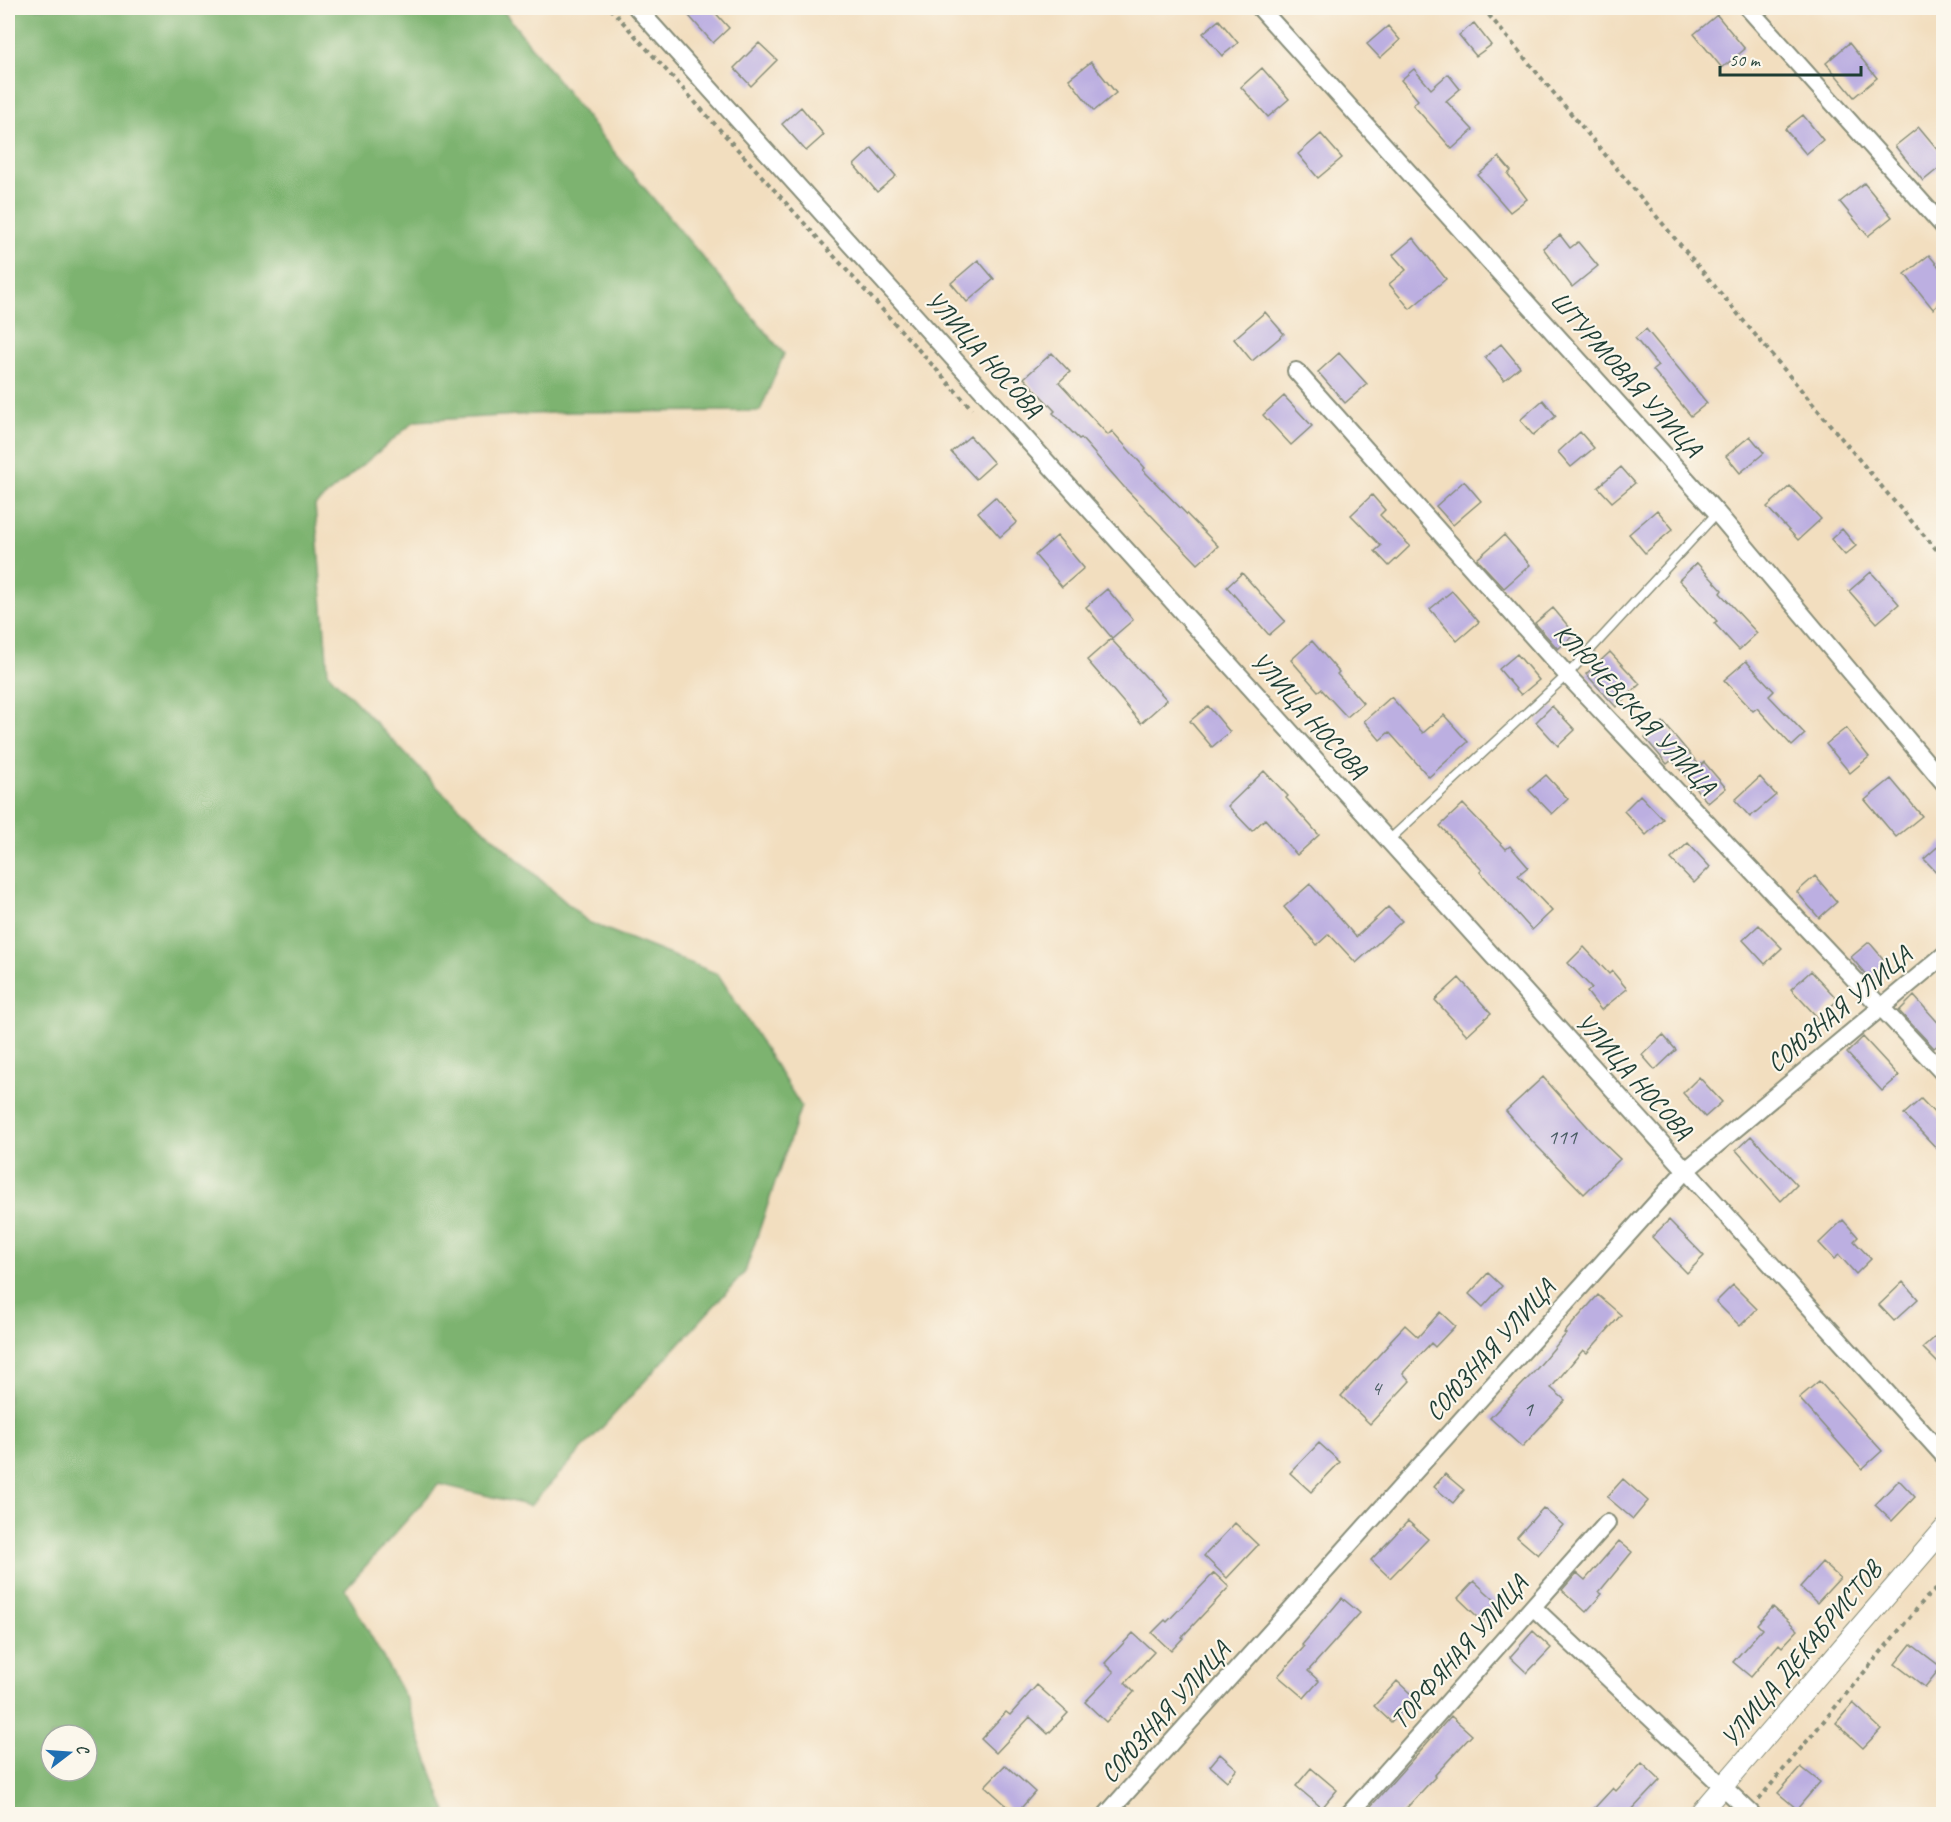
<svg xmlns="http://www.w3.org/2000/svg" width="1951" height="1822" viewBox="0 0 1951 1822" font-family="Caveat,sans-serif">
<style>
.forest{fill:#7db370;stroke:#4e7852;stroke-width:1.5;fill-rule:evenodd}
.building{fill:#bcafe1}
.lines{fill:none;stroke-linecap:round;stroke-linejoin:round}
.service-casing{stroke:#888e7a;stroke-width:11}
.minor-casing{stroke:#888e7a;stroke-width:20}
.tertiary-casing{stroke:#888e7a;stroke-width:22}
.path{stroke:#888e7a;stroke-width:4;stroke-dasharray:4.5 4.5;stroke-linecap:butt}
.service{stroke:#fff;stroke-width:8}
.minor{stroke:#fff;stroke-width:16}
.tertiary{stroke:#fff;stroke-width:20}
.labels{text-anchor:middle;dominant-baseline:central;stroke-width:4.5;stroke-linejoin:round;paint-order:stroke}
.number-label{font-size:22px;fill:#465a5f}
.street-label{font-size:26px;fill:#1f3d34;stroke:#fbf7ec}
</style>
<rect width="100%" height="100%" fill="#fbf7ec"/>
<filter id="ink" filterUnits="userSpaceOnUse"><feTurbulence type="fractalNoise" baseFrequency=".0167" numOctaves="2"/><feDisplacementMap in="SourceGraphic" scale="12" xChannelSelector="R" yChannelSelector="G"/><feConvolveMatrix kernelMatrix="1 2 1 2 8 2 1 2 1" color-interpolation-filters="sRGB"/></filter>
<filter id="wash" filterUnits="userSpaceOnUse"><feTurbulence type="fractalNoise" baseFrequency=".008" numOctaves="4" result="noise"/><feDisplacementMap in="SourceGraphic" scale="24" xChannelSelector="R" yChannelSelector="G"/><feGaussianBlur stdDeviation="1.35" result="paint"/><feColorMatrix in="noise" values="0 0 0 0 0 0 0 0 0 0 0 0 0 0 0 0 0 1.4 0 .05"/><feComposite in="paint" operator="in"/></filter>
<g filter="url(#wash)">
<rect width="100%" height="100%" fill="#f2debf"/>
<path class="forest" d="M8 8H501L610 147 784 354 760 411 569 412 415 421 315 505 328 673 441 791 588 922 718 974 801 1106 745 1272 530 1506 439 1484 345 1589 405 1697 447 1814H8ZM51 1735H87V1771H51Z"/>
<g id="blocks">
<path class="building" d="M682 8H711L729 28 713 43Z
M1717 15 1745 49 1722 68 1694 34Z
M1219 20 1238 43 1222 56 1203 33Z
M1474 23 1491 45 1476 56 1459 35Z
M1388 26 1400 40 1380 58 1367 44Z
M759 43 777 60 751 86 734 68Z
M1849 43 1877 78 1854 97 1826 63Z
M1091 62 1116 93 1094 111 1069 79Z
M1262 68 1289 99 1268 117 1241 87Z
M1414 69 1431 89 1448 74 1460 89 1446 101 1473 130 1452 149 1413 105 1418 100 1401 80Z
M801 107 824 135 806 151 782 124Z
M1803 115 1823 140 1806 154 1785 129Z
M1919 127 1944 157V164L1923 181 1895 146Z
M1321 134 1342 158 1318 178 1298 154Z
M872 148 896 176 877 192 854 165Z
M1499 157 1511 171 1508 174 1527 199 1510 212 1478 175Z
M1864 183 1892 217 1868 236 1840 202Z
M1560 235 1570 248 1578 242 1598 266 1572 287 1543 248Z
M1413 238 1446 279 1410 309 1389 284 1406 270 1393 255Z
M1929 255 1944 273V300L1933 309 1905 274Z
M978 260 994 279 967 302 951 283Z
M1265 312 1284 334 1252 361 1234 339Z
M1646 329 1707 403 1691 416 1653 370 1658 366 1635 338Z
M1501 344 1520 367 1504 380 1485 357Z
M1052 353 1070 372 1059 382 1108 435 1112 431 1145 468 1143 470 1218 546 1198 564 1124 487 1081 438 1079 439 1053 413 1055 411 1024 378Z
M1339 353 1367 384 1345 403 1318 372Z
M1284 396 1312 426 1291 445 1263 415Z
M1543 400 1556 416 1533 435 1520 420Z
M1580 432 1594 448 1571 467 1558 452Z
M970 436 994 463 976 479 951 452Z
M1750 436 1764 453 1740 473 1726 456Z
M1621 467 1635 483 1612 502 1598 487Z
M1464 481 1481 501 1453 525 1436 506Z
M1790 486 1821 519 1798 540 1767 507Z
M1372 495 1385 510 1380 515 1410 546 1389 566 1375 551 1381 546 1351 515Z
M995 497 1017 522 1000 537 978 512Z
M1657 510 1673 529 1645 553 1629 534Z
M1842 529 1856 546 1845 555 1831 539Z
M1504 535 1530 565 1504 588 1477 559Z
M1057 536 1084 568 1062 587 1035 555Z
M1697 563 1722 590 1720 593 1757 633 1739 650 1714 623 1717 621 1679 580Z
M1871 572 1899 604 1877 623 1849 591Z
M1242 573 1285 621 1269 635 1227 587Z
M1107 589 1133 620 1112 638 1086 607Z
M1452 591 1479 622 1457 641 1430 609Z
M1553 608 1575 634 1558 649 1535 623Z
M1111 639 1167 700 1141 723 1087 660Z
M1312 641 1339 672 1337 674 1363 703 1347 717 1321 689 1318 691 1291 660Z
M1610 652 1640 684 1616 707 1586 674Z
M1517 654 1539 680 1521 695 1499 669Z
M1746 661 1774 691 1769 696 1805 734 1792 746 1757 708 1753 711 1724 680Z
M1391 697 1423 733 1444 715 1468 742 1429 777 1389 732 1380 740 1364 721Z
M1208 706 1230 732 1212 747 1190 721Z
M1552 706 1575 730 1558 746 1536 722Z
M1663 722 1700 766 1704 762 1726 788 1708 803 1672 760 1667 764 1645 738Z
M1846 728 1869 757 1850 773 1826 744Z
M1264 771 1288 796 1286 798 1319 835 1297 855 1265 819 1252 831 1228 806Z
M1546 775 1568 799 1552 814 1529 790Z
M1760 777 1776 795 1750 817 1735 800Z
M1891 779 1922 816 1896 837 1865 800Z
M1640 795 1663 819 1646 835 1624 811Z
M1463 804 1506 849 1510 846 1528 867 1518 875 1552 911 1532 930 1480 872 1482 870 1440 826Z
M1944 841V880L1924 859Z
M1688 843 1710 867 1694 883 1671 859Z
M1815 876 1837 902 1819 918 1797 892Z
M1310 884 1356 937 1388 907 1402 921 1356 963 1329 934 1317 945 1284 907Z
M1759 925 1782 948 1765 964 1743 940Z
M1869 942 1891 968 1873 983 1851 957Z
M1584 947 1609 974 1612 971 1627 989 1601 1010 1587 992 1592 988 1568 963Z
M1811 971 1838 1000 1818 1018 1791 989Z
M1459 978 1491 1013 1467 1035 1435 1000Z
M1914 996 1944 1029V1040L1934 1048 1899 1011Z
M1663 1035 1676 1050 1655 1070 1642 1055Z
M1863 1037 1899 1076 1882 1091 1847 1053Z
M1543 1077 1595 1135 1620 1159 1584 1194 1532 1141 1506 1111Z
M1699 1077 1722 1102 1705 1117 1683 1093Z
M1921 1099 1944 1123V1156L1904 1114Z
M1751 1136 1797 1185 1781 1201 1736 1150Z
M1669 1220 1704 1256 1687 1273 1652 1237Z
M1843 1220 1858 1237 1854 1241 1871 1259 1856 1274 1839 1255 1834 1259 1819 1243Z
M1488 1273 1502 1286 1483 1307 1469 1294Z
M1903 1282 1918 1299 1894 1321 1879 1305Z
M1733 1285 1757 1309 1740 1326 1716 1302Z
M1598 1295 1621 1315 1587 1353 1583 1350 1551 1388 1565 1400 1522 1447 1490 1418 1534 1372 1566 1334 1564 1333Z
M1440 1312 1455 1326 1435 1347 1431 1343 1403 1373 1410 1381 1370 1424 1341 1396 1391 1342 1390 1341 1405 1325 1418 1337Z
M1944 1329V1369L1923 1348Z
M1819 1381 1882 1451 1862 1469 1799 1398Z
M1319 1443 1340 1462 1311 1492 1290 1473Z
M1445 1474 1464 1490 1453 1503 1434 1487Z
M1623 1479 1648 1501 1633 1519 1607 1497Z
M1899 1480 1915 1497 1892 1521 1875 1505Z
M1543 1508 1563 1525 1538 1555 1517 1537Z
M1408 1521 1428 1539 1390 1578 1371 1560Z
M1235 1523 1258 1545 1227 1578 1204 1556Z
M1619 1541 1632 1552 1599 1592 1602 1594 1586 1612 1562 1590 1577 1573 1585 1580Z
M1822 1562 1840 1578 1817 1603 1800 1587Z
M1214 1573 1229 1587 1182 1637 1183 1638 1171 1651 1152 1633 1165 1620 1167 1622Z
M1474 1581 1499 1604 1483 1622 1458 1598Z
M1342 1598 1360 1613 1308 1671 1319 1681 1304 1698 1278 1676 1304 1647 1302 1645Z
M1773 1607 1798 1630 1782 1647 1779 1644 1751 1677 1733 1662 1762 1629 1757 1624Z
M1533 1631 1551 1648 1527 1673 1510 1657Z
M1133 1633 1154 1652 1125 1683 1134 1692 1106 1722 1085 1702 1114 1672 1105 1663Z
M1911 1644 1941 1667 1925 1687 1895 1664Z
M1397 1681 1414 1697 1391 1722 1374 1706Z
M1037 1685 1068 1713 1048 1734 1030 1717 996 1753 981 1739 1006 1712 1010 1715Z
M1853 1703 1881 1729 1863 1748 1836 1723Z
M1451 1716 1472 1735 1434 1776 1435 1777 1400 1815H1363Z
M1220 1754 1237 1769 1227 1781 1210 1766Z
M1642 1763 1660 1780 1627 1815H1588L1613 1788 1616 1791Z
M1005 1765 1035 1792 1016 1814 985 1786Z
M1801 1767 1820 1782 1797 1809 1778 1793Z
M1311 1768 1337 1790 1322 1808 1296 1786Z"/>
</g>
</g>
<g filter="url(#ink)">
<use href="#blocks" fill-opacity="0" stroke="#888e7a" stroke-width="1.5"/>
<g class="lines">
<g class="service-casing">
<path id="service" d="M1388 841 1567 675 1717 513"/>
</g>
<g class="minor-casing">
<path id="minor" d="M637 8 1944 1456
M1260 8 1717 513 1944 783
M1748 8 1944 227
M1296 371 1567 675 1944 1074
M1533 1607 1752 1814
M1107 1814 1685 1171 1944 955
M1349 1814 1607 1523"/>
</g>
<g class="tertiary-casing">
<path id="tertiary" d="M1699 1814 1944 1529"/>
</g>
<path class="path" d="M610 8 972 409
M1483 8 1892 499 1944 558
M1759 1799 1925 1599 1944 1583"/>
<use href="#service" class="service"/>
<use href="#minor" class="minor"/>
<use href="#tertiary" class="tertiary"/>
</g>
</g>
<g class="labels">
<g class="number-label">
<text x="1562" y="1137">111</text>
<text x="1376" y="1388">4</text>
<text x="1528" y="1409">1</text>
</g>
<g class="street-label">
<text transform="translate(984 354) rotate(48)">УЛИЦА НОСОВА</text>
<text transform="translate(1626 374) rotate(48)">ШТУРМОВАЯ УЛИЦА</text>
<text transform="translate(1635 709) rotate(47)">КЛЮЧЕВСКАЯ УЛИЦА</text>
<text transform="translate(1309 715) rotate(48)">УЛИЦА НОСОВА</text>
<text transform="translate(1839 1009) rotate(-40)">СОЮЗНАЯ УЛИЦА</text>
<text transform="translate(1634 1076) rotate(48)">УЛИЦА НОСОВА</text>
<text transform="translate(1490 1350) rotate(-48)">СОЮЗНАЯ УЛИЦА</text>
<text transform="translate(1459 1652) rotate(-49)">ТОРФЯНАЯ УЛИЦА</text>
<text transform="translate(1801 1654) rotate(-50)">УЛИЦА ДЕКАБРИСТОВ</text>
<text transform="translate(1165 1712) rotate(-48)">СОЮЗНАЯ УЛИЦА</text>
</g>
</g>
<rect width="1951" height="1822" fill="none" stroke="#fbf7ec" stroke-width="30"/>
<g transform="translate(69 1753) rotate(73)"><circle r="28" fill="#fbf7ec" stroke="#a3ada2" stroke-width="1.5"/>
<path d="M0-4.5L10 22L0 15L-10 22Z" fill="#1f6fb2"/>
<text y="-9" font-size="16" font-weight="bold" text-anchor="middle" fill="#1f3d34">С</text>
</g>
<path d="M1720 66v9h141v-9" fill="none" stroke="#1f3d34" stroke-width="3"/>
<text x="1729" y="66" font-size="18" fill="#1f3d34" stroke="#fbf7ec" stroke-width="4.5" paint-order="stroke">50 m</text>
</svg>
